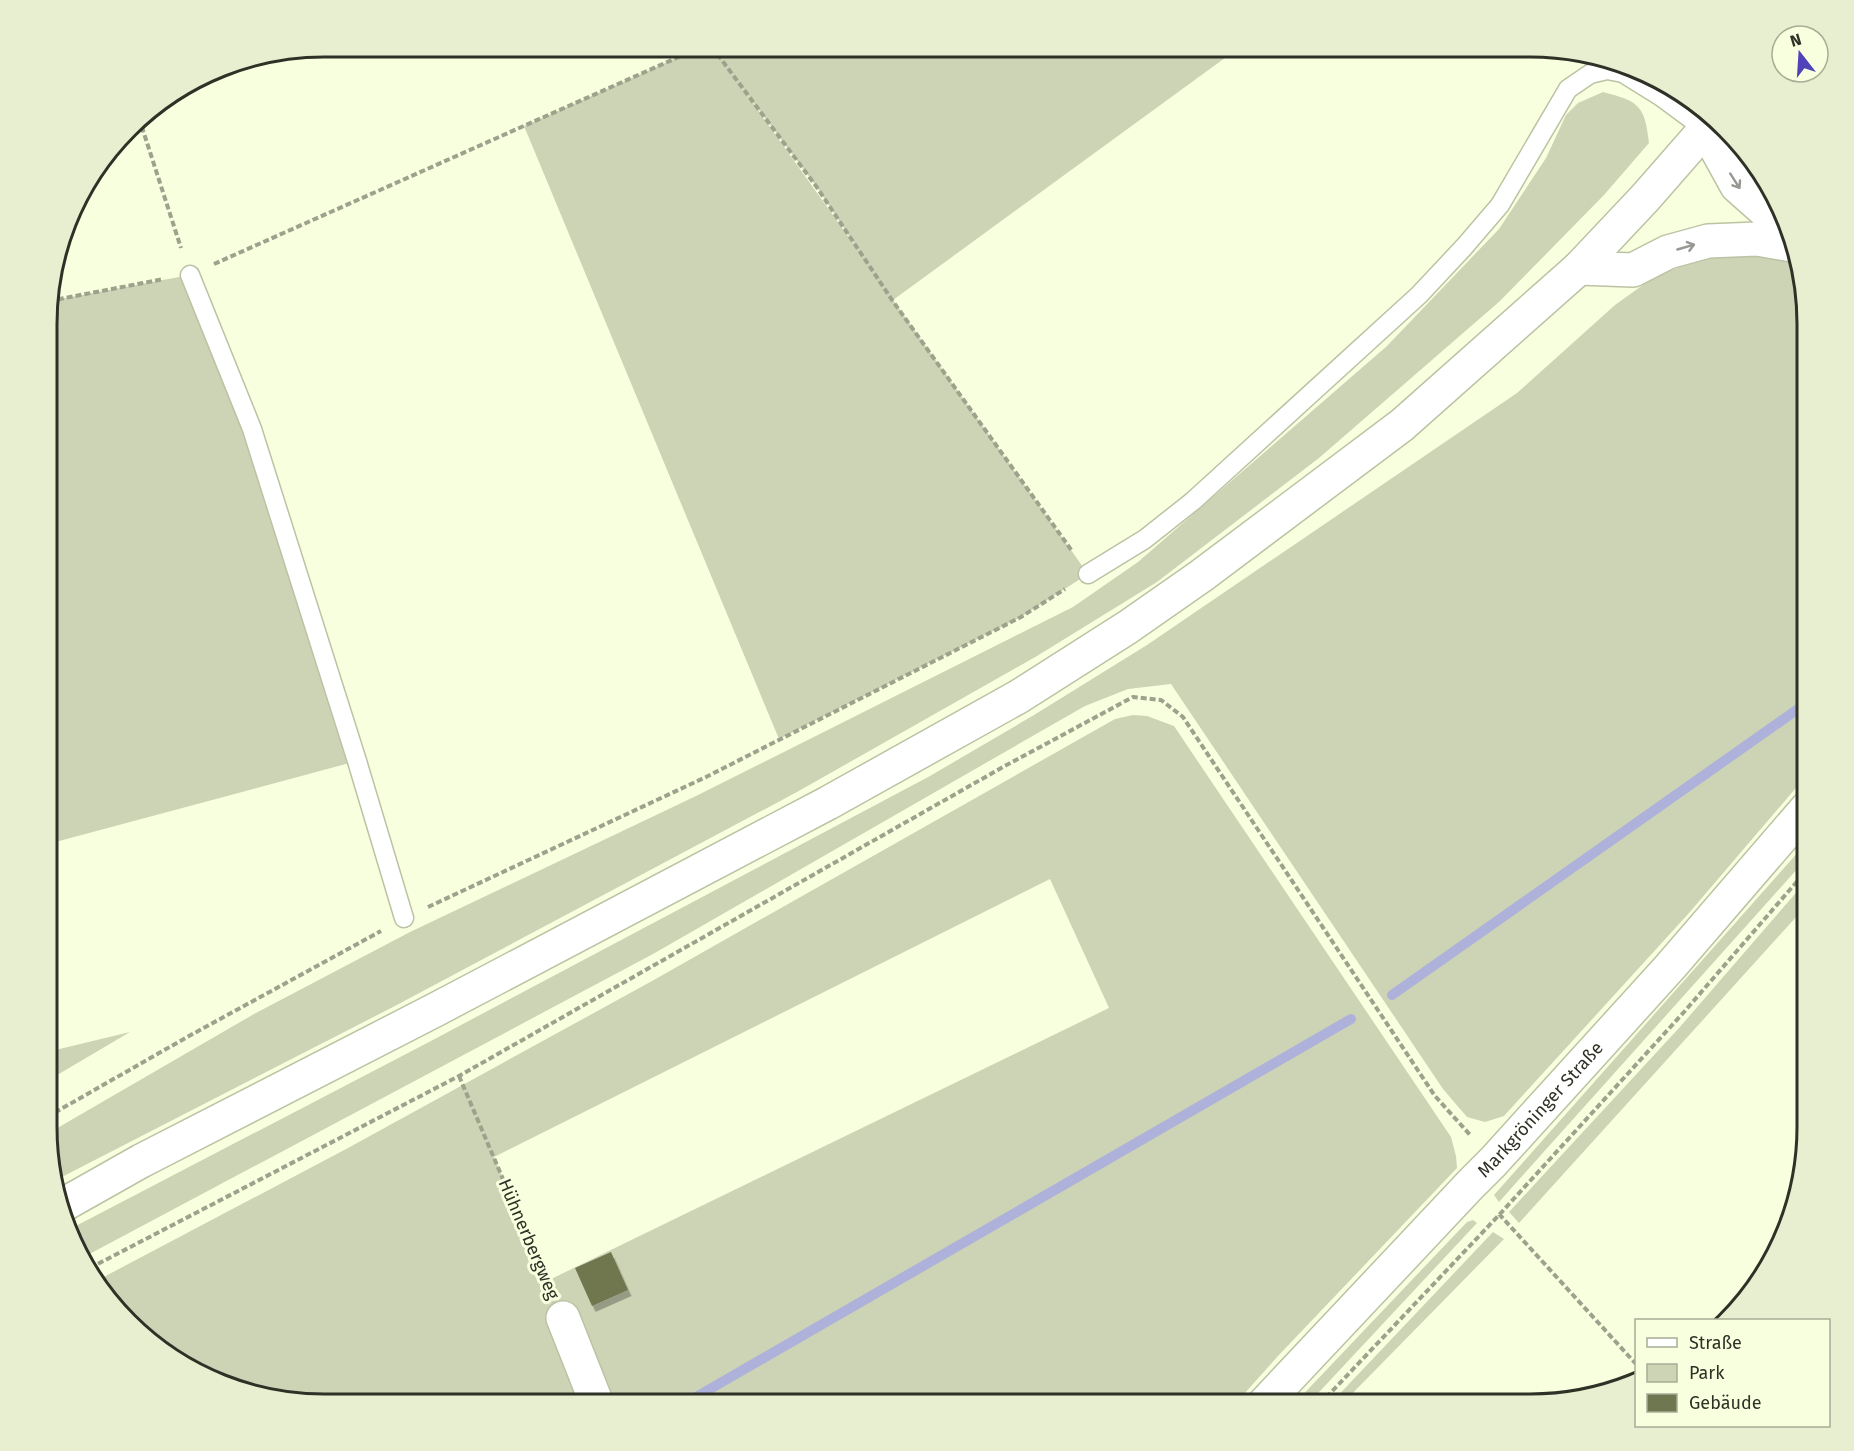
<svg xmlns="http://www.w3.org/2000/svg" width="1854" height="1451" viewBox="0 0 1854 1451" font-family="'Fira Sans',sans-serif">
<style>
.green{fill:#cdd4b5;fill-rule:evenodd}
.lines{fill:none;stroke-linecap:round;stroke-linejoin:round}
.stream{stroke:#aeb1da;stroke-width:10}
.building{fill:#6f7750;filter:url(#shadow)}
.service-casing{stroke:#bbc3a4;stroke-width:21}
.minor-casing{stroke:#bbc3a4;stroke-width:36}
.tertiary-casing{stroke:#bbc3a4;stroke-width:36}
.secondary-casing{stroke:#bbc3a4;stroke-width:36}
.path{stroke:#9ca28b;stroke-width:4;stroke-dasharray:6 3;stroke-linecap:butt}
.service{stroke:#fff;stroke-width:18}
.minor{stroke:#fff;stroke-width:33}
.tertiary{stroke:#fff;stroke-width:33}
.secondary{stroke:#fff;stroke-width:33}
.oneway{stroke:#969892}
.labels{text-anchor:middle;dominant-baseline:central;stroke-width:6;stroke-linejoin:round;paint-order:stroke}
.street-label{font-size:18px;fill:#2e3125;stroke:#f7ffdf}
.rim{fill:none;stroke:#2e3125;stroke-width:3}
</style>
<defs>
<filter id="shadow"><feDropShadow dx="3.5" dy="6" stdDeviation="0" flood-color="#0004"/></filter>
</defs>
<rect width="100%" height="100%" fill="#f7ffdf"/>
<path class="green" d="M701 47H1240L893 300 1088 574 1021 617 779 739 524 126ZM737 81 816 186 860 253Z
M1603 92C1639 101 1645 106 1649 143L1604 195 1500 301 1319 458 1157 582 1037 656 797 792 393 1007 56 1180 47 1145V1134L254 1014 410 932 696 796 1073 607 1138 562 1387 346 1499 229 1546 158 1566 115 1578 103Z
M1749 252 1785 259 1796 264 1807 324V775L1689 913 1504 1116 1485 1122 1467 1117 1443 1089 1171 684 1128 689 1085 706 653 954 82 1258 75 1249 70 1229 429 1042 930 776 1034 715 1147 645 1517 393 1615 305 1654 277 1708 256Z
M190 275 357 761 48 844 49 301Z
M1133 715 1147 716 1174 726 1451 1137 1456 1156 1457 1168 1278 1356 1235 1404H307L218 1383 141 1335 98 1280 348 1148 652 981 1115 719ZM1050 879 1109 1008 547 1281 494 1157Z
M1807 842V858L1499 1202 1494 1195Z
M1807 880V905L1519 1223 1509 1212 1679 1028Z
M130 1032 47 1081V1052Z
M1473 1220 1477 1223 1308 1404H1294L1467 1222Z
M1493 1232 1504 1239 1342 1404H1330Z"/>
<g class="lines">
<path class="stream" d="M1392 995 1805 704
M684 1404 1351 1019"/>
</g>
<path class="building" d="M611 1252 628 1290 592 1306 575 1268Z"/>
<g class="lines">
<g class="service-casing">
<path id="service" d="M190 275 252 429 357 761 404 918
M1088 574 1145 539 1193 501 1419 295 1464 247 1500 205 1568 89 1590 74 1607 70 1623 73 1660 96 1706 130"/>
</g>
<g class="minor-casing">
<path id="minor" d="M563 1318 597 1404"/>
</g>
<g class="tertiary-casing">
<g id="tertiary">
<path d="M1706 130 1737 186 1789 232"/>
<path d="M1579 268 1633 270 1668 252 1708 241 1757 239 1792 245"/>
<path id="s1" d="M1264 1404 1470 1185 1493 1162 1670 967 1807 808"/>
</g>
</g>
<g class="secondary-casing">
<path id="secondary" d="M63 1205 141 1161 435 1010 828 803 1018 697 1128 627 1201 576 1402 425 1579 268 1645 198 1715 118"/>
</g>
<path class="path" d="M712 47 816 186 892 300 1072 551
M139 118 181 248
M214 264 701 47
M49 301 164 279
M428 907 706 777 1021 617 1065 589
M459 1076 549 1287
M47 1117 189 1036 381 931
M1499 1214 1636 1364
M90 1268 459 1076 1003 767 1133 697 1161 700 1183 717 1435 1096 1471 1136
M1320 1404 1499 1215 1684 1012 1807 870"/>
<use href="#service" class="service"/>
<use href="#minor" class="minor"/>
<use href="#tertiary" class="tertiary"/>
<use href="#secondary" class="secondary"/>
</g>
<defs><path id="oneway-shaft" d="M-6 0H5M1.5-3L5.5 0L1.5 3" fill="none" stroke-width="1.6" stroke-linecap="round" stroke-linejoin="round" transform="scale(1.5)"/></defs>
<g class="oneway">
<use href="#oneway-shaft" transform="translate(1735 181) rotate(57)"/>
<use href="#oneway-shaft" transform="translate(1686 247) rotate(-16)"/>
</g>
<g class="labels">
<g class="street-label">
<text stroke="none"><textPath href="#s1" startOffset="404">Markgröninger Straße</textPath></text>
<text transform="translate(529 1239) rotate(67)">Hühnerbergweg</text>
</g>
</g>
<path d="M0 0H1854V1451H0ZM324 57H1530A267 267 0 0 1 1797 324V1127A267 267 0 0 1 1530 1394H324A267 267 0 0 1 57 1127V324A267 267 0 0 1 324 57Z" fill="#e7efd0" fill-rule="evenodd"/>
<path class="rim" d="M324 57H1530A267 267 0 0 1 1797 324V1127A267 267 0 0 1 1530 1394H324A267 267 0 0 1 57 1127V324A267 267 0 0 1 324 57Z"/>
<rect x="1635" y="1319" width="195" height="108" fill="#f7ffdf" stroke="#a7ad95" stroke-width="1.5"/>
<rect x="1647" y="1338" width="30" height="9" fill="#ffffff" stroke="#a7ad95" stroke-width="1.5"/>
<text x="1689" y="1349" font-size="18" fill="#2e3125">Straße</text>
<rect x="1647" y="1364" width="30" height="18" fill="#cdd4b5" stroke="#a7ad95" stroke-width="1.5"/>
<text x="1689" y="1379" font-size="18" fill="#2e3125">Park</text>
<rect x="1647" y="1394" width="30" height="18" fill="#6f7750" stroke="#a7ad95" stroke-width="1.5"/>
<text x="1689" y="1409" font-size="18" fill="#2e3125">Gebäude</text>
<g transform="translate(1800 54) rotate(343)"><circle r="28" fill="#f7ffdf" stroke="#a7ad95" stroke-width="1.5"/>
<path d="M0-4.5L10 22L0 15L-10 22Z" fill="#5043ba"/>
<text y="-9" font-size="16" font-weight="bold" text-anchor="middle" fill="#2e3125">N</text>
</g>
</svg>
